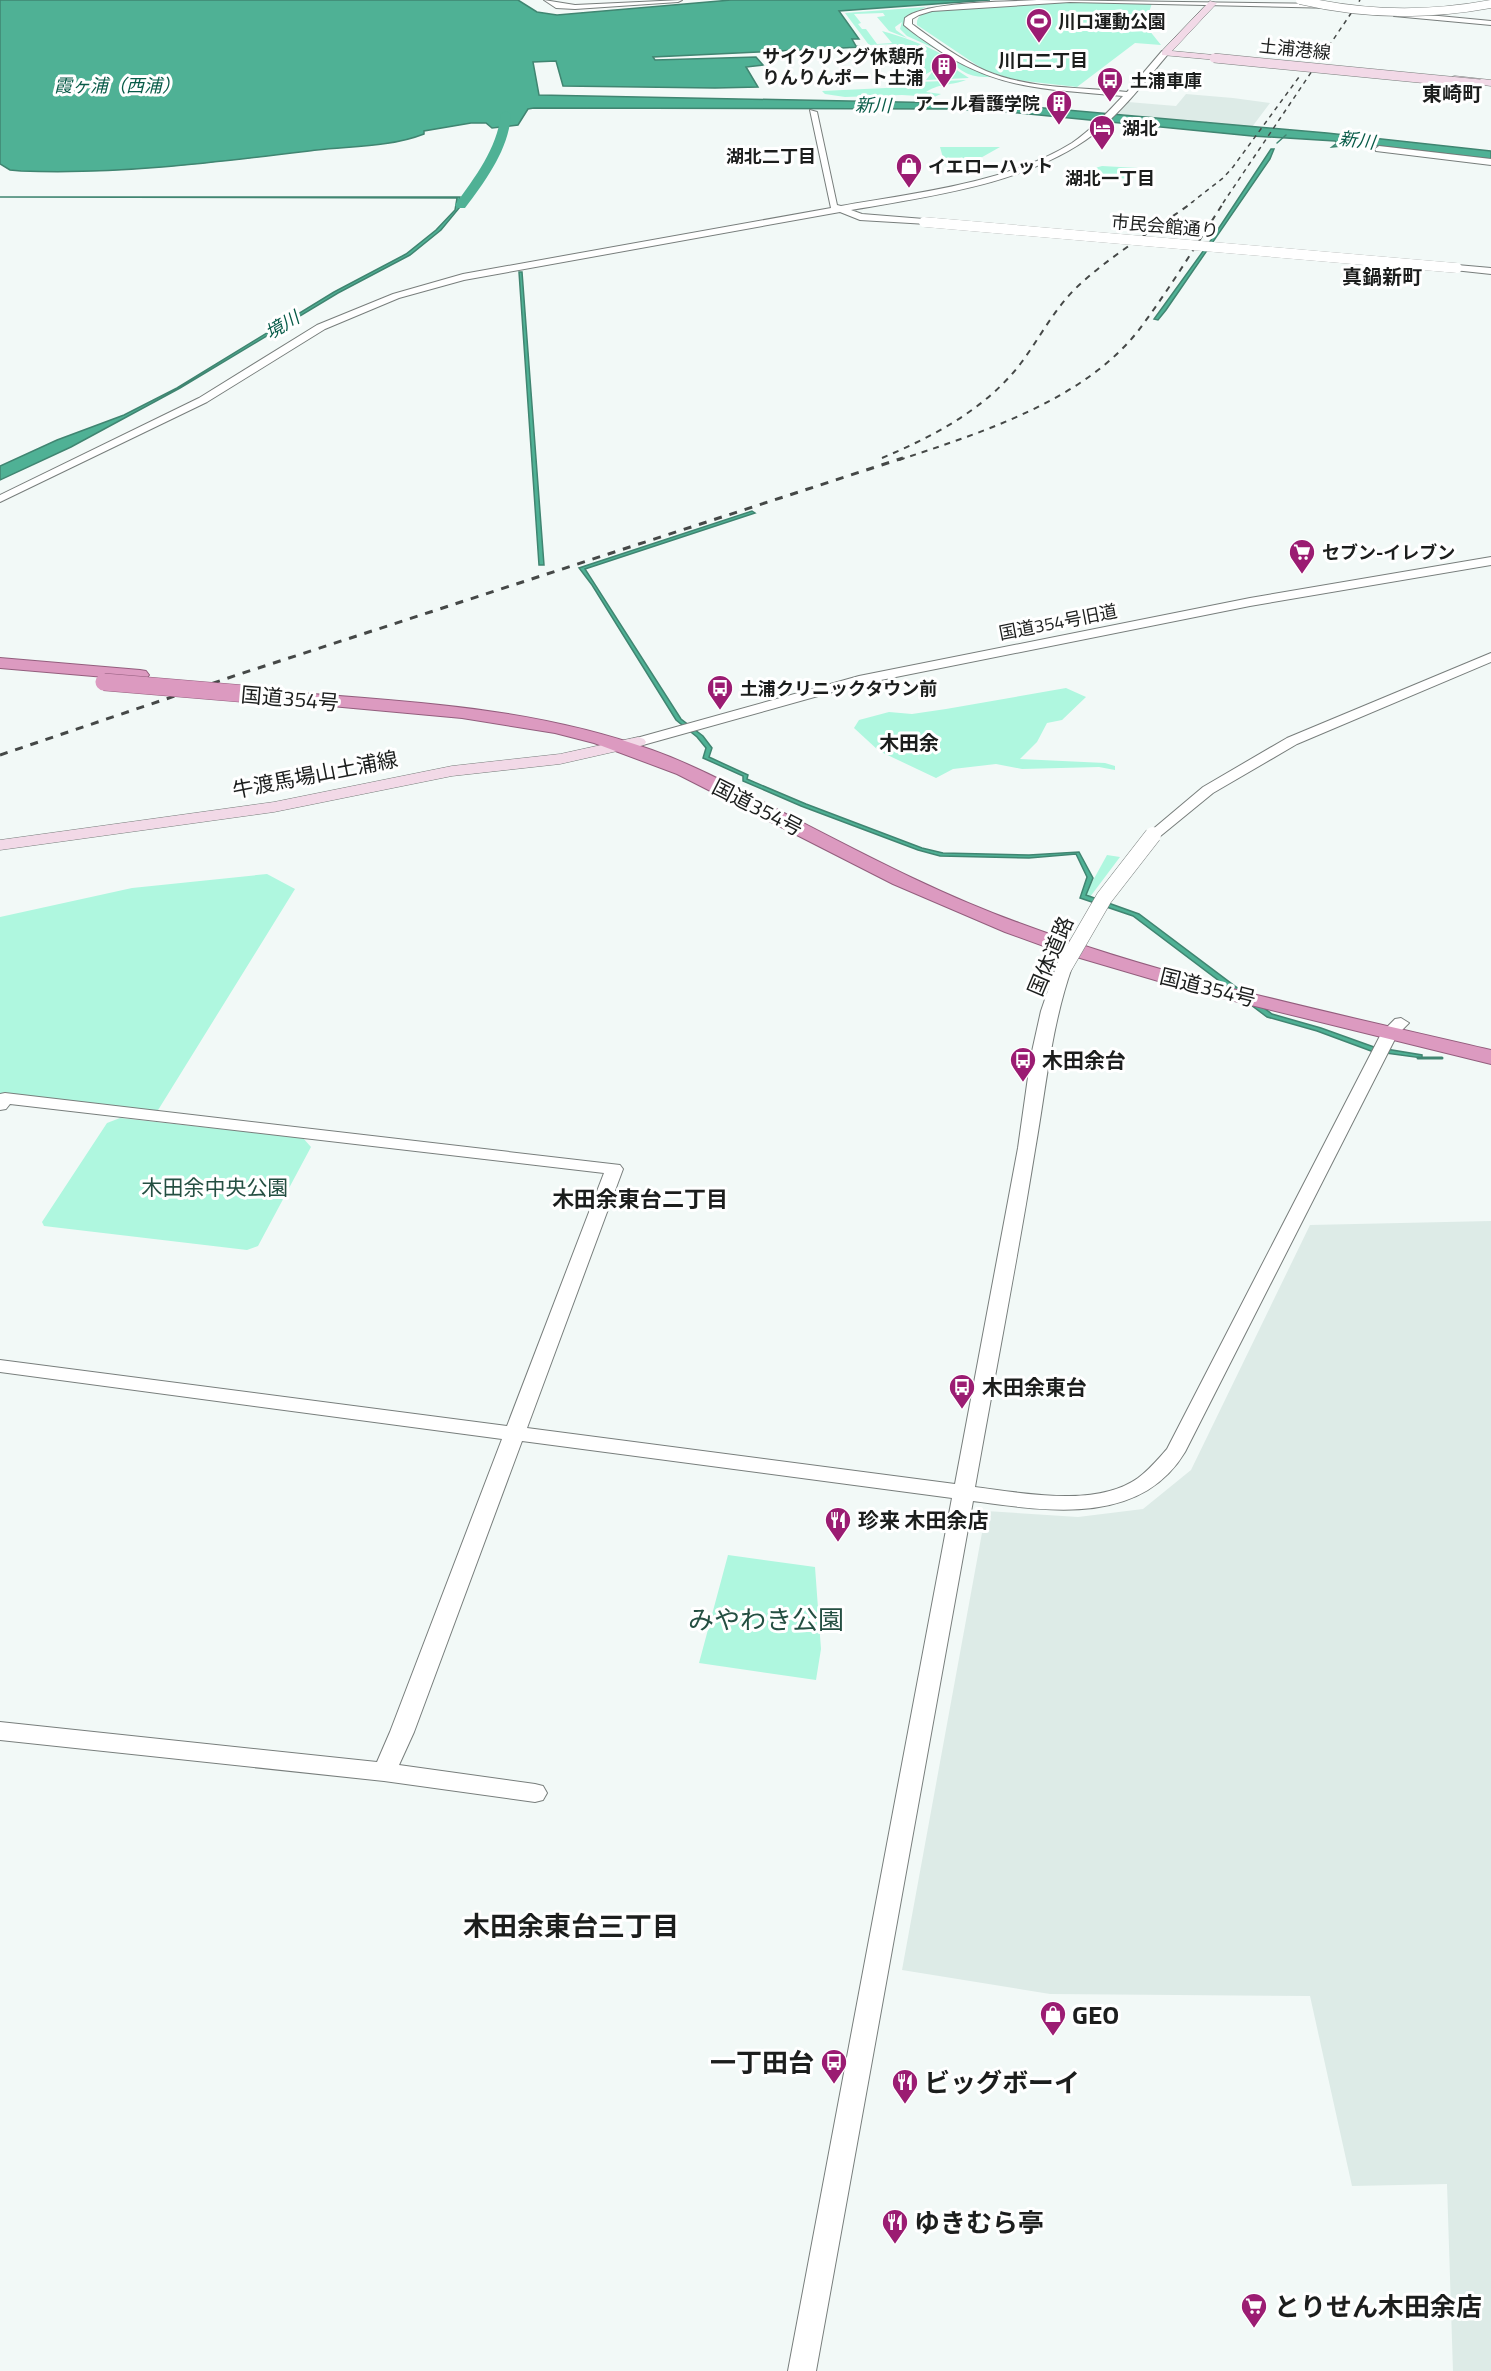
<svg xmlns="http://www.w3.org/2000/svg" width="1491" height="2371" viewBox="0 0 1491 2371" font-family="'Titillium Web','Noto Sans JP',sans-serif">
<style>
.built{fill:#ddebe7}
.green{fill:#aff7df}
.water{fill:#4fb195;stroke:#408571;stroke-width:1.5}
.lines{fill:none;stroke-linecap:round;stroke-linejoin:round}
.stream-far1{stroke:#408571;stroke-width:1.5}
.stream{stroke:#408571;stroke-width:3}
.river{fill:#4fb195;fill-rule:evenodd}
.tertiary-casing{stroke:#787e7c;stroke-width:2}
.secondary-casing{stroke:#787e7c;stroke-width:1}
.trunk-casing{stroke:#935e7d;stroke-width:2}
.tertiary{fill:#fff;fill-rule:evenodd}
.secondary{fill:#f2d9e7;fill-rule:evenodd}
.trunk{fill:#dc9ac0;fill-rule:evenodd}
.rail-far2{stroke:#454847;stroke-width:1.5;stroke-dasharray:4.5 4.5;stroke-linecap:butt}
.rail-far1{stroke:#454847;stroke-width:2;stroke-dasharray:6 6;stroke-linecap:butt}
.rail{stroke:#454847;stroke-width:3;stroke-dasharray:8 8;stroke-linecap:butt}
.tertiary-bridge-far2-casing{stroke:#787e7c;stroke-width:9;stroke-linecap:butt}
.tertiary-bridge-far1-casing{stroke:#787e7c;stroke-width:10;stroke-linecap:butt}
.tertiary-bridge-casing{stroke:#787e7c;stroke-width:17;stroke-linecap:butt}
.secondary-bridge-casing{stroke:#787e7c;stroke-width:10;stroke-linecap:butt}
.trunk-bridge-casing{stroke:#935e7d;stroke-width:18;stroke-linecap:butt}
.tertiary-bridge-far2{stroke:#fff;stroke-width:8}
.tertiary-bridge-far1{stroke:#fff;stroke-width:10}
.tertiary-bridge{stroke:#fff;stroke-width:16}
.secondary-bridge{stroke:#f2d9e7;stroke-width:9}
.trunk-bridge{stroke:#dc9ac0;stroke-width:17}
.labels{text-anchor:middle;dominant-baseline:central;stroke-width:6;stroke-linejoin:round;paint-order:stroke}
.far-poi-label{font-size:18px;font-weight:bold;fill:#1c1e1d;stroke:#fff;text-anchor:start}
.far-street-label{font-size:18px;fill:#1c1e1d;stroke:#fff}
.far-neighbourhood-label{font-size:18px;font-weight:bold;fill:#1c1e1d;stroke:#fff}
.far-water-label{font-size:18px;font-style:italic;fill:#085b48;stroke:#fff}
.far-quarter-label{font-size:20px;font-weight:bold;fill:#1c1e1d;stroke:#fff}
.street-label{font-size:21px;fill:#1c1e1d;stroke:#fff}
.poi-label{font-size:21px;font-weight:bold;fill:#1c1e1d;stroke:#fff;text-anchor:start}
.park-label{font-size:21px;fill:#244f42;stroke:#fff}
.neighbourhood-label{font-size:22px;font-weight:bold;fill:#1c1e1d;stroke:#fff}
.near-park-label{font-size:26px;fill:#244f42;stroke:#fff}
.near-poi-label{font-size:26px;font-weight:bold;fill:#1c1e1d;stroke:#fff;text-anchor:start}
.near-neighbourhood-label{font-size:27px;font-weight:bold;fill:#1c1e1d;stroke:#fff}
</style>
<rect width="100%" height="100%" fill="#f2f9f7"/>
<path class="built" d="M1186 94 1233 98 1270 103 1252 127 1118 114 1128 102 1176 106Z
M1491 1221V2371H1453L1447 2184 1352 2186 1310 1996 1050 1994 902 1970 986 1511 1078 1517 1143 1509 1191 1470 1310 1225Z"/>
<path class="green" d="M1073 2 1152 3 1145 25 1161 45 1135 43 1077 87 1015 80 984 70 917 25C916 15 924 13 932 11Z
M926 7 911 15 906 22 981 72 993 77C969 78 965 73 946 59L951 58 947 54 907 36 900 29 902 22 895 27 896 30 907 38 889 31 877 17 885 16 883 13 854 14 861 23 858 24 862 29H866L877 44 892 43 882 31C903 37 924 44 943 55V61L969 78 926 80 932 72 951 69 948 68 933 70 923 76V80L896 44 869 45 845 13Z
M966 80C951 86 942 82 926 92L941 94 934 97 902 95 845 97 825 94 822 91 907 87 920 82Z
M940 147H1000L977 160 949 166 945 165Z
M1102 166 1138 168 1130 179 1073 174Z
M1066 688 1086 697 1062 720 1047 723 1037 742 1020 759 1105 763 1115 766V770L1099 767 1022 769 996 764 953 769 936 778 879 751 854 728 859 720 889 712 912 714 946 709Z
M1107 855 1120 857 1090 897 1085 895Z
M267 874 295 889 155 1115 0 1098V917L132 888Z
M120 1118 303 1138 311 1147 258 1246 247 1250 44 1226 42 1222 107 1123Z
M728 1555 815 1567 821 1649 816 1680 699 1663Z"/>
<path class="water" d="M0 0H518L537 12 557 15 731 0H990L839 11 859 39H852L856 46 862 47 653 57 655 60 756 57 763 65 746 67 758 87 715 88 563 86 556 61 533 62 539 95 999 104 1327 133 1491 151V159L1362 144 1332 147 1337 143 1335 141 1252 136 999 111 946 109 534 108 528 109 518 125 492 128 486 123H471L424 131V134C391 147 352 146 317 150 219 162 120 175 21 171L10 170 0 164Z
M1271 149H1274L1270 159 1166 310 1158 320 1154 319 1209 243Z
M478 179H483L441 230 410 255 338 293 180 388 71 447 0 480V466L57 440 124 415 177 388 334 292 406 254 436 230 455 210 457 198 0 197H460L459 204Z
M519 272H522L544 565H539Z
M752 511 755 513 585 569 681 719 703 736 712 748 709 757 748 775 747 779 806 804 922 848 943 853 1029 855 1079 852 1093 878 1086 895 1139 914 1272 1014 1321 1028 1374 1047 1422 1055V1058L1371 1051 1317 1031 1267 1017 1133 916 1080 898 1087 877 1076 854 1029 858 940 856 918 850 801 806 743 781V776L703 758 706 748 697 737 676 720 592 585 579 568Z"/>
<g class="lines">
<path class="stream-far1" d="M1277 143 1286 135"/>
<path class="stream" d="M1418 1058H1442"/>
<path class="river" d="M506 111 511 114C509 149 486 180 465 208H457L455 205C475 177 497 149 501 114Z"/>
<g class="tertiary-casing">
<path id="tertiary" d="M544 0 575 5 682 0 678 2 575 9 556 8Z
M1037 0 1335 4 1339 6 1335 8 1070 2 932 11 919 15 912 19V24C935 41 959 59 986 71 1029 89 1080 87 1127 92L1162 51 1169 53C1146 80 1122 112 1094 134 1029 184 930 196 851 210L862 214 924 219 927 220V224L860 220 840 212 464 280 399 298 325 329 207 402 0 502V495L199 398 317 325 393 294 463 274 831 208 810 110 817 112 837 205 841 206C915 193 1008 183 1072 143 1091 130 1107 113 1123 96 1050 89 997 91 934 47 924 40 913 33 904 25L905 18C924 1 1009 2 1037 0Z
M1397 12 1491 21V25L1394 16Z
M1379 146 1491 159V165L1376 151 1375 149Z
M1457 265 1491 268V274L1454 270 1452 268Z
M1491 557V565L1250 606 861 684 643 745 638 746 631 742 633 739 859 676 1250 598Z
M1491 653V662L1297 744 1213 793 1158 838 1153 839 1146 835 1203 787 1287 738Z
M1064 962 1072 967C1051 1027 1046 1088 1035 1150 1017 1262 995 1374 975 1487 1023 1493 1096 1508 1138 1478 1149 1470 1158 1459 1167 1449L1382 1032 1395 1019 1401 1018 1409 1023 1397 1035 1185 1452C1140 1527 1046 1511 973 1501L816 2371H788L952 1498 522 1441 414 1732 399 1765 535 1784 543 1786 547 1793 543 1800 535 1802 384 1781 0 1740V1722L377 1762 390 1732 502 1439 0 1372V1360L507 1426 604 1173 10 1104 6 1109 0 1110V1094L5 1093 620 1165 623 1169 527 1428 955 1484 1018 1148 1031 1056 1041 1011 1056 967Z"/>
</g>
<g class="secondary-casing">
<path id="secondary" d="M1210 1 1217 3 1172 51 1214 55 1218 58 1217 60 1162 55V51Z
M1455 76 1491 80V86L1452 81V77Z
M638 737 644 739 646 742 644 745 560 764 452 776 274 812 0 850V840L274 802 452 766 560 754Z"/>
</g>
<g class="trunk-casing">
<path id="trunk" d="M0 658 140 670 146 671 149 675 146 679 140 680 0 668Z
M272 691C400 701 530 706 652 750 697 766 738 789 780 811 858 851 936 893 1019 923 1172 980 1333 1013 1491 1050V1064L1182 988 1063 953 1005 932 893 884 677 774 594 743 555 733 462 718 266 700 263 696 266 692Z"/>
</g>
<use href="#tertiary" class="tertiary"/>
<use href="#secondary" class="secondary"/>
<use href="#trunk" class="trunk"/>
<path class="rail-far2" d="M1191 203 1223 178 1233 167 1299 77
M1223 203 1360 0"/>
<path class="rail-far1" d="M882 458C934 436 986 409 1021 363 1039 339 1053 311 1075 289 1109 256 1154 230 1193 202
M899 460C980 433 1083 401 1138 331 1169 290 1196 245 1224 202"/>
<path class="rail" d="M0 755 240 674 903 458"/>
<g class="tertiary-bridge-far2-casing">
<path id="tertiary-bridge-far2" d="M1300 0C1364 15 1427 16 1491 4"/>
</g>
<g class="tertiary-bridge-far1-casing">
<path id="tertiary-bridge-far1" d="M924 222 1457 268"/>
</g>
<g class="tertiary-bridge-casing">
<path id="tertiary-bridge" d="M1064 967 1104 898 1153 835"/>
</g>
<g class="secondary-bridge-casing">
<path id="secondary-bridge" d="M1214 58 1480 84"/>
</g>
<g class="trunk-bridge-casing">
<path id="trunk-bridge" d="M104 682 272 696"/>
</g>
<use href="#tertiary-bridge-far2" class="tertiary-bridge-far2"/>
<use href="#tertiary-bridge-far1" class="tertiary-bridge-far1"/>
<use href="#tertiary-bridge" class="tertiary-bridge"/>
<use href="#secondary-bridge" class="secondary-bridge"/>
<use href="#trunk-bridge" class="trunk-bridge"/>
</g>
<defs>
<g id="stadium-pin" transform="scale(1.35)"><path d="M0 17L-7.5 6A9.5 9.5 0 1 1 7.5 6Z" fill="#9b1c72" stroke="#fff"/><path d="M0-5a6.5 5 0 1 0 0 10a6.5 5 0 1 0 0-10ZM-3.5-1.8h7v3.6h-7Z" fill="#fff"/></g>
<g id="building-pin" transform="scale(1.35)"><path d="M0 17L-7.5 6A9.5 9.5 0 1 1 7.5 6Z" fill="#9b1c72" stroke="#fff"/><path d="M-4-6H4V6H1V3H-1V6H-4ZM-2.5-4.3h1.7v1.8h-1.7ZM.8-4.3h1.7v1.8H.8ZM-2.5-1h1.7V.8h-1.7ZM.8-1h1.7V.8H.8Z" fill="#fff"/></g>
<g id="bus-pin" transform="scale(1.35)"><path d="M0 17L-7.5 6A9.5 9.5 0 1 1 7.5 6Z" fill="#9b1c72" stroke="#fff"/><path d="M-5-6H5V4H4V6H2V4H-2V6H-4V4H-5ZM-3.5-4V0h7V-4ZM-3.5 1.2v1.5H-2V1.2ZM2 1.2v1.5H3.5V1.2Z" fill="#fff"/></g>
<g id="hotel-pin" transform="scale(1.35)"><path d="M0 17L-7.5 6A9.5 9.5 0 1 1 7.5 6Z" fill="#9b1c72" stroke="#fff"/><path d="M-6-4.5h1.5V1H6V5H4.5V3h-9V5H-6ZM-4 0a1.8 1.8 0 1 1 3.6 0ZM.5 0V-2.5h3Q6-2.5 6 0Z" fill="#fff"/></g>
<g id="shop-pin" transform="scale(1.35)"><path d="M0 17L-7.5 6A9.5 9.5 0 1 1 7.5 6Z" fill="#9b1c72" stroke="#fff"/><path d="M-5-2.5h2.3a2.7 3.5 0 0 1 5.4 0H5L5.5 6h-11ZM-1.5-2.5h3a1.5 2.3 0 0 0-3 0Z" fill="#fff"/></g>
<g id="supermarket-pin" transform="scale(1.35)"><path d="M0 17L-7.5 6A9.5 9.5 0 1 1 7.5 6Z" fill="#9b1c72" stroke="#fff"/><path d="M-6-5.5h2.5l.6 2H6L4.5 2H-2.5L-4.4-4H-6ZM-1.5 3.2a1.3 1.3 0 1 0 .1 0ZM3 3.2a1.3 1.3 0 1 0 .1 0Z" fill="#fff"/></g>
<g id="restaurant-pin" transform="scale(1.35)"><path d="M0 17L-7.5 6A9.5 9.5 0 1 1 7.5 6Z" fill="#9b1c72" stroke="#fff"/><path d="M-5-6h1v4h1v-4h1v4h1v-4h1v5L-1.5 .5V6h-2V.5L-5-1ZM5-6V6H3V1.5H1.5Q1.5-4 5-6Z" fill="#fff"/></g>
</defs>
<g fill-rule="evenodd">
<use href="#stadium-pin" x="1039" y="21"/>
<use href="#building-pin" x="944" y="66"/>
<use href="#bus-pin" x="1110" y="80"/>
<use href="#building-pin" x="1059" y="103"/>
<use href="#hotel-pin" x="1102" y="128"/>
<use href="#shop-pin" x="909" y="166"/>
<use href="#supermarket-pin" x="1302" y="552"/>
<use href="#bus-pin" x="720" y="688"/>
<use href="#bus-pin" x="1023" y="1060"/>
<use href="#bus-pin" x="962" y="1387"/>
<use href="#restaurant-pin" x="838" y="1520"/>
<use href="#shop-pin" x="1053" y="2014"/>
<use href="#bus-pin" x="834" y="2062"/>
<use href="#restaurant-pin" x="905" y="2082"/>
<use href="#restaurant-pin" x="895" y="2222"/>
<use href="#supermarket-pin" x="1254" y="2306"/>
</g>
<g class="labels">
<g class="far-poi-label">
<text x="1058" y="21">川口運動公園</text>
<text x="924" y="56" text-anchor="end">サイクリング休憩所<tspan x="924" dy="21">りんりんポート土浦</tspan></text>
<text x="1130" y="80">土浦車庫</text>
<text x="1040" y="103" text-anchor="end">アール看護学院</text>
<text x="1122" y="128">湖北</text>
<text x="928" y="166">イエローハット</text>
<text x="1322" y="552">セブン-イレブン</text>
<text x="740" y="688">土浦クリニックタウン前</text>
</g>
<g class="far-street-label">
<text transform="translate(1295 49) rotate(6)">土浦港線</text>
<text transform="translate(1165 226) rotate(5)">市民会館通り</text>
<text transform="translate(1058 622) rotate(-11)">国道354号旧道</text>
</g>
<g class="far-neighbourhood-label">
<text x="1043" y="60">川口二丁目</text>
<text x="771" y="156">湖北二丁目</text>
<text x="1110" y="178">湖北一丁目</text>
</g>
<g class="far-water-label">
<text x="117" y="85">霞ヶ浦（西浦）</text>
<text transform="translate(873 105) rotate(1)">新川</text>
<text transform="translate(1357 140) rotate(7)">新川</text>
<text transform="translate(282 325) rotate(-31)">境川</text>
</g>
<g class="far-quarter-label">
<text x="1452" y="93">東崎町</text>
<text x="1382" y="276">真鍋新町</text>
<text x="909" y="742">木田余</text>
</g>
<g class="street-label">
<text transform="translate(290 698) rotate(5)">国道354号</text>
<text transform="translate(315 774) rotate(-11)">牛渡馬場山土浦線</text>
<text transform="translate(758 807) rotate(27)">国道354号</text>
<text transform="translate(1050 956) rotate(-67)">国体道路</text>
<text transform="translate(1208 987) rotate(14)">国道354号</text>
</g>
<g class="poi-label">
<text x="1042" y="1060">木田余台</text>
<text x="982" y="1387">木田余東台</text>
<text x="858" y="1520">珍来 木田余店</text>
</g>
<g class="park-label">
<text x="215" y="1187">木田余中央公園</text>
</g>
<g class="neighbourhood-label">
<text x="640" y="1199">木田余東台二丁目</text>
</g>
<g class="near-park-label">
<text x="766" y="1619">みやわき公園</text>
</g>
<g class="near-poi-label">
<text x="1072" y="2014">GEO</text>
<text x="814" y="2062" text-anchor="end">一丁田台</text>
<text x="924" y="2082">ビッグボーイ</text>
<text x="914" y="2222">ゆきむら亭</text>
<text x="1274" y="2306">とりせん木田余店</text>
</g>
<g class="near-neighbourhood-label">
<text x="571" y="1925">木田余東台三丁目</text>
</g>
</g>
</svg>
